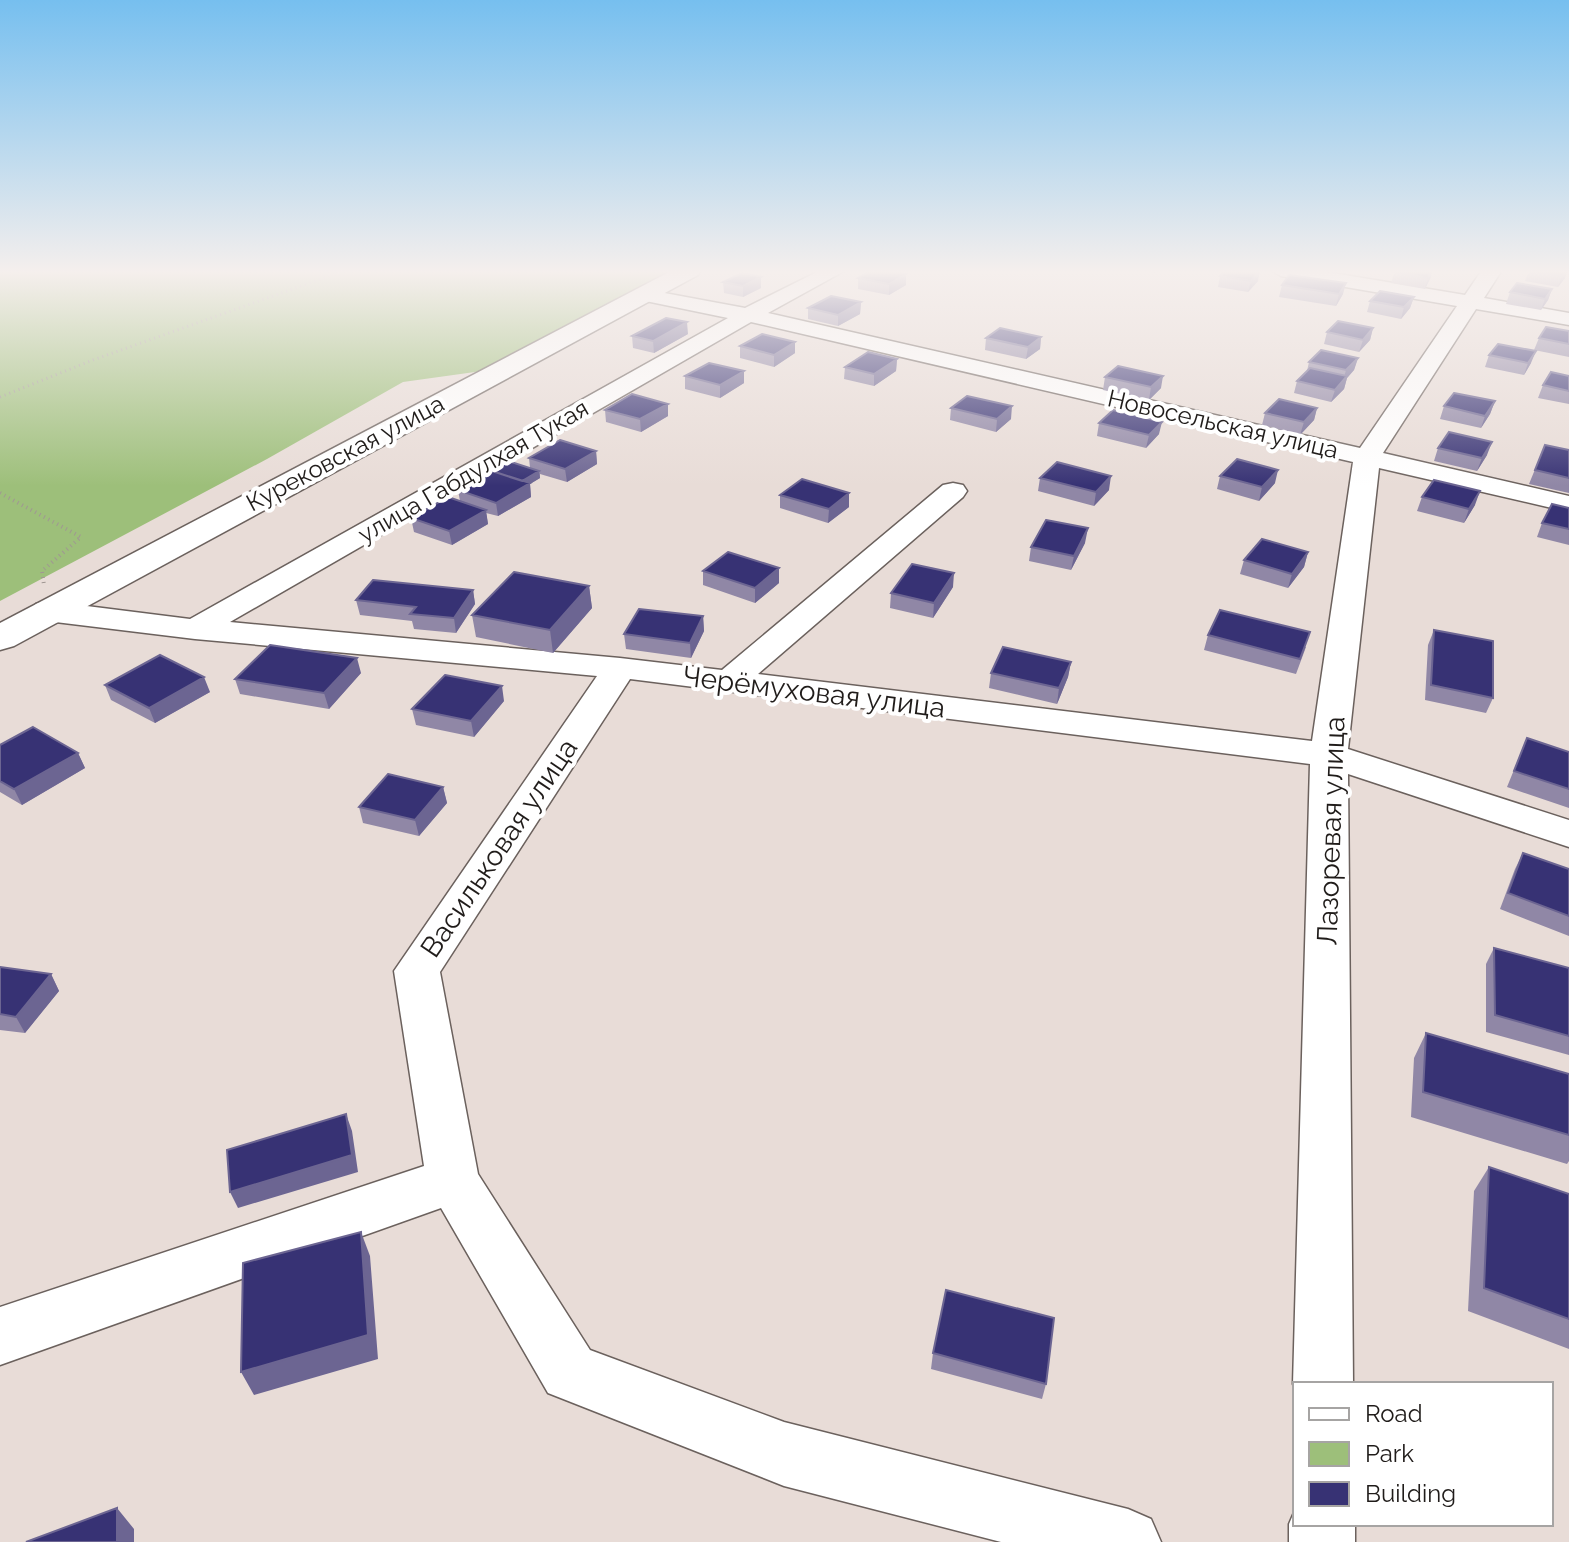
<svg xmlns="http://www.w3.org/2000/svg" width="1569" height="1542" viewBox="0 0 1569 1542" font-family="Raleway,sans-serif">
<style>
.green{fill:#9dbf7a}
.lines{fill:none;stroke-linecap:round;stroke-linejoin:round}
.street-casing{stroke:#6b615d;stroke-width:3}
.secondary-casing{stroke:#6b615d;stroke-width:3}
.path-far1{stroke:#a09793;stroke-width:3;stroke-dasharray:1 4;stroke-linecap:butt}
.path{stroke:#a09793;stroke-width:4;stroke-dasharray:1 4;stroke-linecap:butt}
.street{fill:#fff;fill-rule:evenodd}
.secondary{fill:#fff;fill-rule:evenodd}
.wall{fill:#9087a6}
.shaded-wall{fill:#6c6592}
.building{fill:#373274;stroke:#6c6592;stroke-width:2}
.labels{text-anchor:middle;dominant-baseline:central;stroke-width:8;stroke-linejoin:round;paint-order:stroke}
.far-street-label{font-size:24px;fill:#201c1a;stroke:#fff}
.street-label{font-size:28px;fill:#201c1a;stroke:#fff}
</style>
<rect width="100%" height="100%" fill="#e8dcd7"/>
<path class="green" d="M0 270H674L482 371 403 382 267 459 0 601Z"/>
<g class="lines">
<g class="street-casing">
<path id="street" d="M821 270H846L768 313 1360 448 1457 306 1281 276 1271 270H1315L1465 295 1482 270H1502L1484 298 1569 313V325L1476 309 1383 453 1569 496V512L1379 468 1348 749 1569 820V847L1348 774 1353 1384H1295V1389L1293 1384 1310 764 630 679 440 972 478 1174 590 1350 784 1422 1128 1509 1151 1519 1161 1542H1001L784 1486 548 1393 441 1208 0 1365V1307L424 1166 394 971 597 676 195 639 47 621 36 618 31 611 36 604 47 601 190 619 728 318 636 299 633 295 636 291 643 289 745 308ZM751 322 1353 462 1312 741 758 674 963 497 967 491 963 485 953 483 943 485 722 670 620 658 230 622Z
M1295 1510V1524H1355V1542H1289V1524Z"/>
</g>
<g class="secondary-casing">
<path id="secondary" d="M673 270H701L698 275 14 646 0 650V623Z"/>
</g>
<path class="path-far1" d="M0 397 93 360 346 270"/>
<path class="path" d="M0 493 81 537 42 571 44 585"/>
<use href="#street" class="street"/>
<use href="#secondary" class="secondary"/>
</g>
<path class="wall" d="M1135 270H1158L1154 273Z
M1307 270H1338L1335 274Z
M1395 270H1433L1425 289 1391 283Z
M1529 270H1568L1565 278 1558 287 1525 281Z
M1220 276 1258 281 1248 292 1218 287Z
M761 277V288L743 297 724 293 723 282Z
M858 278 906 285 889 295 858 289Z
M1282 285 1343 294 1336 306 1279 297Z
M1552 289 1548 300 1541 310 1506 304 1510 292Z
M1414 297 1410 308 1401 319 1367 312 1370 301Z
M861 302 860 314 838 326 808 319V308Z
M1373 328 1370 340 1359 352 1324 344 1327 332Z
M688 334 654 353 633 348 632 336Z
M1041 337 1040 349 1026 359 985 350 986 338Z
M1539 338 1569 344V357L1534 350Z
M740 346 795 353 774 367 740 358Z
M1489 355 1531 363 1524 375 1485 367Z
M1358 358 1354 370 1347 378 1344 389 1331 402 1294 393 1297 381 1307 371 1309 362Z
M897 359 896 371 874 386 844 379 845 367Z
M685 376 744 383 720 398 685 389Z
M1569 376V404L1538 398 1543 385Z
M1105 377 1161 388 1149 400 1103 390Z
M1495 401 1490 414 1481 428 1440 419 1444 406Z
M668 404V416L641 432 606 422 605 410Z
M951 408 1011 419 996 432 950 420Z
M1317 408 1314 420 1300 435 1262 425 1265 413Z
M1099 423 1159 434 1146 448 1097 436Z
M1545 445 1569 450V493L1529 484Z
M1438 448 1487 455 1477 471 1434 461Z
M596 451 597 464 567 482 540 474V478L530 484 531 497 498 516 486 513 488 524 452 545 414 532 411 518 460 501 458 490 488 474V472L530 468 529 458Z
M1220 476 1275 483 1259 501 1217 489Z
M1040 478 1109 490 1094 506 1038 491Z
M780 495 849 507 828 523 780 508Z
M1422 497 1475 505 1464 523 1417 511Z
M1569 508V545L1537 537 1542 523Z
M1085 543 1071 570 1029 561 1031 547Z
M1308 552 1304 567 1288 588 1240 574 1244 560Z
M703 571 779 583 755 603 703 585Z
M589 586 592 608 553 653 476 637 472 615Z
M953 587 933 618 890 608 891 593Z
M473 590 475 604 456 633 414 629 412 621 360 615 356 600Z
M703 616 704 631 691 658 626 649 624 634Z
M1434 630 1493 698 1486 713 1425 700 1428 645Z
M1208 635 1306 647 1296 674 1204 650Z
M1071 662 1068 677 1057 704 989 688 991 673Z
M361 673 329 709 240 694 235 679Z
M105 685 210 692 155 723 111 700Z
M504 701 474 737 416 725 412 709Z
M1527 738 1569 752V808L1507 787Z
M0 745 78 753 85 768 22 805 0 792Z
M443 787 447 803 419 836 363 823 359 807Z
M1523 853 1569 869V936L1500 909 1515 869Z
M1494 948 1569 968V1055L1486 1032V964Z
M0 967 51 974 59 991 25 1033 0 1030Z
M1426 1033 1569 1074V1161L1567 1164 1411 1117 1414 1058Z
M1489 1167 1569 1194V1349L1468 1311 1474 1191Z
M933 1353 1046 1384 1042 1399 931 1369Z"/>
<path class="shaded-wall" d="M1260 270 1258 281 1248 292 1251 281Z
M1432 270 1431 277 1425 289 1428 278Z
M1567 270 1565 278 1558 287 1562 276Z
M906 274V285L889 295V284Z
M761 277V288L743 297V286Z
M1346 283 1343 294 1336 306 1339 294Z
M1552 289 1548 300 1541 310 1545 299Z
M1414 297 1410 308 1401 319 1404 307Z
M861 302 860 314 838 326V315Z
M687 322 688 334 654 353 653 341Z
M1373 328 1370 340 1359 352 1363 340Z
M1041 337 1040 349 1026 359 1028 347Z
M795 342V353L774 367V355Z
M1536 351 1531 363 1524 375 1528 363Z
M1358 358 1354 370 1347 378 1344 389 1331 402 1335 390 1343 381 1346 370Z
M897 359 896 371 874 386V374Z
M744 371V383L720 398V385Z
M1163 376 1161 388 1149 400 1151 387Z
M1495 401 1490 414 1481 428 1485 416Z
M668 404V416L641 432 640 419Z
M1012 406 1011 419 996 432 997 419Z
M1317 408 1314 420 1300 435 1304 422Z
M1162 422 1159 434 1146 448 1149 435Z
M1492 442 1487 455 1477 471 1482 458Z
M596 451 597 464 567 482 565 469Z
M1278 470 1275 483 1259 501 1262 487Z
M539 471 540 478 530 484 531 497 498 516 496 503 519 482Z
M1111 476 1109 490 1094 506 1096 492Z
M1480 491 1475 505 1464 523 1469 509Z
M849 493V507L828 523 829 509Z
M486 510 488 524 452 545 449 531Z
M1088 528 1085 543 1071 570 1074 556Z
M1308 552 1304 567 1288 588 1292 574Z
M779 568V583L755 603V588Z
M954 573 953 587 933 618 934 603Z
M589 586 592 608 553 653 550 630Z
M473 590 475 604 456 633 454 618Z
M703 616 704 631 691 658 690 643Z
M357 658 361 673 329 709 324 693Z
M1071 662 1068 677 1057 704 1059 688Z
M204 677 210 692 155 723 149 708Z
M502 686 504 701 474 737 471 721Z
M78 753 85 768 22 805 14 789Z
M443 787 447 803 419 836 415 820Z
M51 974 59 991 25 1033 16 1017Z
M346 1114 352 1131 358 1172 238 1208 230 1192Z
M361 1232 370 1256 378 1359 254 1395 241 1372Z
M117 1508 134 1529V1542H117Z"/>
<path class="building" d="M872 270H887L906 274 889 284 858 278Z
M1225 270H1260L1251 281 1220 276Z
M1395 270H1432L1428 278 1394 272Z
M1529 270H1567L1562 276Z
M742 273 761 277 743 286 723 282Z
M1289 275 1346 283 1339 294 1282 285Z
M1517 283 1552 289 1545 299 1510 292Z
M1380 291 1414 297 1404 307 1370 301Z
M831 296 861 302 838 315 808 308Z
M666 318 687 322 653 341 632 336Z
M1338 321 1373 328 1363 340 1327 332Z
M1546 327 1569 331V344L1539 338Z
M1000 328 1041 337 1028 347 986 338Z
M762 334 795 342 774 355 740 346Z
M1498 344 1536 351 1528 363 1489 355Z
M1321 350 1358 358 1346 370 1309 362Z
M868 352 897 359 874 374 845 367Z
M709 363 744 371 720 385 685 376Z
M1118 366 1163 376 1151 387 1105 377Z
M1310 368 1347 376 1335 390 1297 381Z
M1551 372 1569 376V391L1543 385Z
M1454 393 1495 401 1485 416 1444 406Z
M632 394 668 404 640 419 605 410Z
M967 396 1012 406 997 419 951 408Z
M1279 399 1317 408 1304 422 1265 413Z
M1113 410 1162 422 1149 435 1099 423Z
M1449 432 1492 442 1482 458 1438 448Z
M560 440 596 451 565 469 529 458Z
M1545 445 1569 450V478L1535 470Z
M1237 459 1278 470 1262 487 1220 476Z
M508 461 539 471 522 481 492 471 488 472Z
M1057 462 1111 476 1096 492 1040 478Z
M492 471 530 483 496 503 458 490Z
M802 479 849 493 829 509 780 495Z
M1434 480 1480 491 1469 509 1422 497Z
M448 497 486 510 449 531 411 518Z
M1552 504 1569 508V529L1542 523Z
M1046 520 1088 528 1074 556 1031 547Z
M1262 539 1308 552 1292 574 1244 560Z
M728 552 779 568 755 588 703 571Z
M912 564 954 573 934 603 891 593Z
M514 572 589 586 550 630 472 615Z
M373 580 473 590 454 618 410 614 416 607 356 600Z
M639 609 703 616 690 643 624 634Z
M1220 610 1310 632 1300 659 1208 635Z
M1434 630 1493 641V698L1431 685Z
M270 645 357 658 324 693 235 679Z
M1003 647 1071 662 1059 688 991 673Z
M160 655 204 677 149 708 105 685Z
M445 675 502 686 471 721 412 709Z
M33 727 78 753 14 789 0 781V745Z
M1527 738 1569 752V789L1514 771Z
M388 774 443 787 415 820 359 807Z
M1523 853 1569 869V916L1508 893Z
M1494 948 1569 968V1036L1495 1015Z
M0 967 51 974 16 1017 0 1014Z
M1426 1033 1569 1074V1135L1423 1092Z
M346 1114 352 1155 230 1192 227 1150Z
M1489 1167 1569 1194V1319L1484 1288Z
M361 1232 368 1335 241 1372 243 1263Z
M946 1290 1054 1318 1046 1384 933 1353Z
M117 1508V1542H26Z"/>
<linearGradient id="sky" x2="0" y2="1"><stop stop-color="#76bfef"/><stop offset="0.56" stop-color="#f5efed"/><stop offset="1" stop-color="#f5efed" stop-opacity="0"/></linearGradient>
<rect width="1569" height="486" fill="url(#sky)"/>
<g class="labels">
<g class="far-street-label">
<text transform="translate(1223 424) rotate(13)">Новосельская улица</text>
<text transform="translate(345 453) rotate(-28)">Курековская улица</text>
<text transform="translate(473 471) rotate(-30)">улица Габдулхая Тукая</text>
</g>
<g class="street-label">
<text transform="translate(814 692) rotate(7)">Черёмуховая улица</text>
<text transform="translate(1331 831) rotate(-88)">Лазоревая улица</text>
<text transform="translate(499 848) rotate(-56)">Васильковая улица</text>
</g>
</g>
<rect x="1293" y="1382" width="260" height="144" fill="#ffffff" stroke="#a6a4a3" stroke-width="2"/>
<rect x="1309" y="1408" width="40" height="12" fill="#ffffff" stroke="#a6a4a3" stroke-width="2"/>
<text x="1365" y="1422" font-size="24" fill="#201c1a">Road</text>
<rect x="1309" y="1442" width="40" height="24" fill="#9dbf7a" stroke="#a6a4a3" stroke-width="2"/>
<text x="1365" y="1462" font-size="24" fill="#201c1a">Park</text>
<rect x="1309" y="1482" width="40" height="24" fill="#373274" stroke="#a6a4a3" stroke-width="2"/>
<text x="1365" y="1502" font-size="24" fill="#201c1a">Building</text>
</svg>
